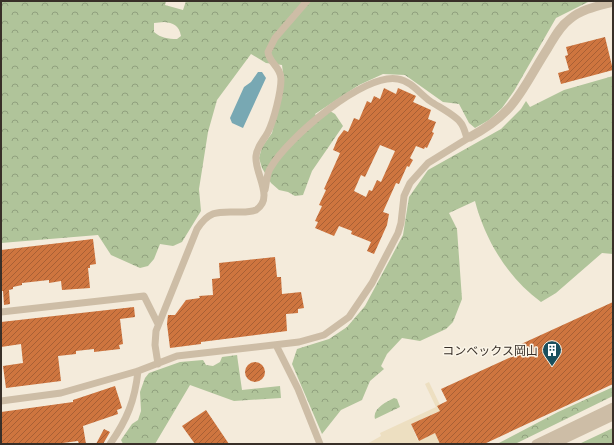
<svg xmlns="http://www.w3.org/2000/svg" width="614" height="445" viewBox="0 0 614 445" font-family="'IBM Plex Sans','Noto Sans JP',sans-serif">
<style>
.forest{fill:url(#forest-crowns);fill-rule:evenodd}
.plaza{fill:#eddfc1}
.water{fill:#78a8b3}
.building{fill:url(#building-hatch);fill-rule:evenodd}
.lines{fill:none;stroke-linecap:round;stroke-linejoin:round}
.minor{stroke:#cdbda6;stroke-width:7}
.tertiary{stroke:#cdbda6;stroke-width:9}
.labels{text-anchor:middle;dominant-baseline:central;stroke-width:3;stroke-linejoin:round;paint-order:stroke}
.poi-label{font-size:12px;fill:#382f28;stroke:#fbf5e8;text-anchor:end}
</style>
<defs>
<pattern id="forest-crowns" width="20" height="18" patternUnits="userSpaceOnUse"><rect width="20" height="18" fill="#b0c49a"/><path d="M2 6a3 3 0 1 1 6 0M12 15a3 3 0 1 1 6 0" fill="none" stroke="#90a07e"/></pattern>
<pattern id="building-hatch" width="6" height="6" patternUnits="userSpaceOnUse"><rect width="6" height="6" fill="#ce753f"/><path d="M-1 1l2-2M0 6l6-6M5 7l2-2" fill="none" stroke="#a86035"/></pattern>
</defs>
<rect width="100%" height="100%" fill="#f4ebdb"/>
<path class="forest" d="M1 1H166L165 5 183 10 186 1H590L556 18 514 91 502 108 489 120 475 128 469 123 459 104 443 102 405 75 383 74 359 85 315 114 319 119 330 111 335 114 343 126 312 171 303 195 295 196 288 192 279 190 271 183 262 168 259 158 262 147 272 133 284 81 282 65 266 63 251 54 217 100 208 132 199 189 201 211 182 242 173 246 160 244 154 259 148 266 140 268 111 255 98 235 1 243ZM164 22C173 23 179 25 181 36L177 39C168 39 161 38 154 32V23Z
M613 76V254L602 253 556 293 541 302C508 278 485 240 475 201L449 213 457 229 462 299 453 322 446 329 420 341 402 338 387 354 381 366 384 369 370 381 362 400 341 410 322 434 292 364 297 349 329 339 347 327 365 306 403 235 409 197 428 170 501 129 521 109 526 101 530 107 564 90Z
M237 355 242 390 280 386 281 398 234 401 190 385 155 444H123L121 440 132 424 138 420 141 411 140 392 145 378 149 373 180 362 203 360 206 365 213 366 220 362 222 357Z
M613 387V396L515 444H497L558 412Z
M394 398 397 399 400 407 375 419C372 409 386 402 394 398Z
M613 428V444H579Z"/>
<path class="plaza" d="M429 382 440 405 438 406 442 415 437 412 411 424 418 441 435 433 440 444H367L381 436 380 433 436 407 425 384Z"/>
<path class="water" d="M258 72H262L266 78 243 128 232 123 230 118 244 87 251 82Z"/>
<path class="building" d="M605 37 613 70 561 84 558 73 569 70 565 56 568 55 566 47Z
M384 88 396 94 398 88 416 96 413 102 431 110 428 119 436 122 432 132 434 133 427 148 425 147 424 149 416 146 410 158 413 160 409 167 407 166 399 184 396 183 383 212 389 214 387 225 374 254 367 251 371 242 351 234 352 231 339 226 334 236 315 228 318 222 315 221 322 206 319 205 326 190 324 189 340 153 333 150 338 138 344 130 348 132 354 118 359 120 367 101 371 103 374 96 380 99ZM380 145 395 151 381 182 377 180 372 191 369 190 366 197 354 191 361 175 365 177Z
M93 239 96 264 90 265V268H88L90 288 62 290 61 281 49 283V280L22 283V285L13 287V289L9 290 10 304 4 305 3 291H1V250Z
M275 257 277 277H281L282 294 301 292 304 308 298 309V313L286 314 287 331 201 342V344L170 348 167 324 168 315H175L186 300 200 298 199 296 213 295 212 279 220 278 219 263Z
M613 302V384L484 444H440L435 433 419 441 411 424 440 411 437 406 447 401 441 389 522 352 519 345Z
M134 307 135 317 120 319 123 344 119 345 120 349 94 352V349L76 351V354L58 356 61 381 6 388 3 366 23 363 21 344 1 347V322Z
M245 372a10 10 0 1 1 20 0a10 10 0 1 1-20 0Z
M115 386 122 408 117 410 118 414 83 426 86 444H79L78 441 55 444H1V412L73 402V400Z
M206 410 229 444H195L182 426Z
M104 429 110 432 103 444H96Z"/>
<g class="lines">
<path class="minor" d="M265 190C267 182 266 174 271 167 287 139 364 72 398 79 411 81 420 94 430 101 437 106 455 115 460 122 464 126 465 133 467 138
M1 312 144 296 158 324
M276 345 298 389 320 444
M158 364 155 345 156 331 197 229C210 209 219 212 241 212 246 212 251 212 256 210 275 198 254 173 256 156 257 146 264 140 268 132 274 120 281 92 281 79 281 67 269 63 268 52L275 38 307 1
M1 401 61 393 138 371 177 356 299 342 324 335 349 317 372 283 398 233 401 223 404 196 410 183 428 163 470 137
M110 444C127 420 135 400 138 371"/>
<path class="tertiary" d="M470 137C517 112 521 90 548 48 554 38 560 26 570 19 582 9 598 6 613 2
M536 444 613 407
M554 444 613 416"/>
</g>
<defs>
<g id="building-pin" transform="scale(1)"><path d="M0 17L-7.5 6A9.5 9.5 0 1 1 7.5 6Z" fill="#1a4f5d" stroke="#fbf5e8"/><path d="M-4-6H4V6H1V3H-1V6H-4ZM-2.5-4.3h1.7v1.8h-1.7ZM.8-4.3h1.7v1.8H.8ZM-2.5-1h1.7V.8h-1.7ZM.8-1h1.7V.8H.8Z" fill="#fff"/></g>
</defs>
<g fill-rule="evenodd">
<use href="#building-pin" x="552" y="350"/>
</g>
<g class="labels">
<g class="poi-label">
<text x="538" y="350">コンベックス岡山</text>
</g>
</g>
<rect width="614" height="445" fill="none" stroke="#382f28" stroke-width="4"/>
</svg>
